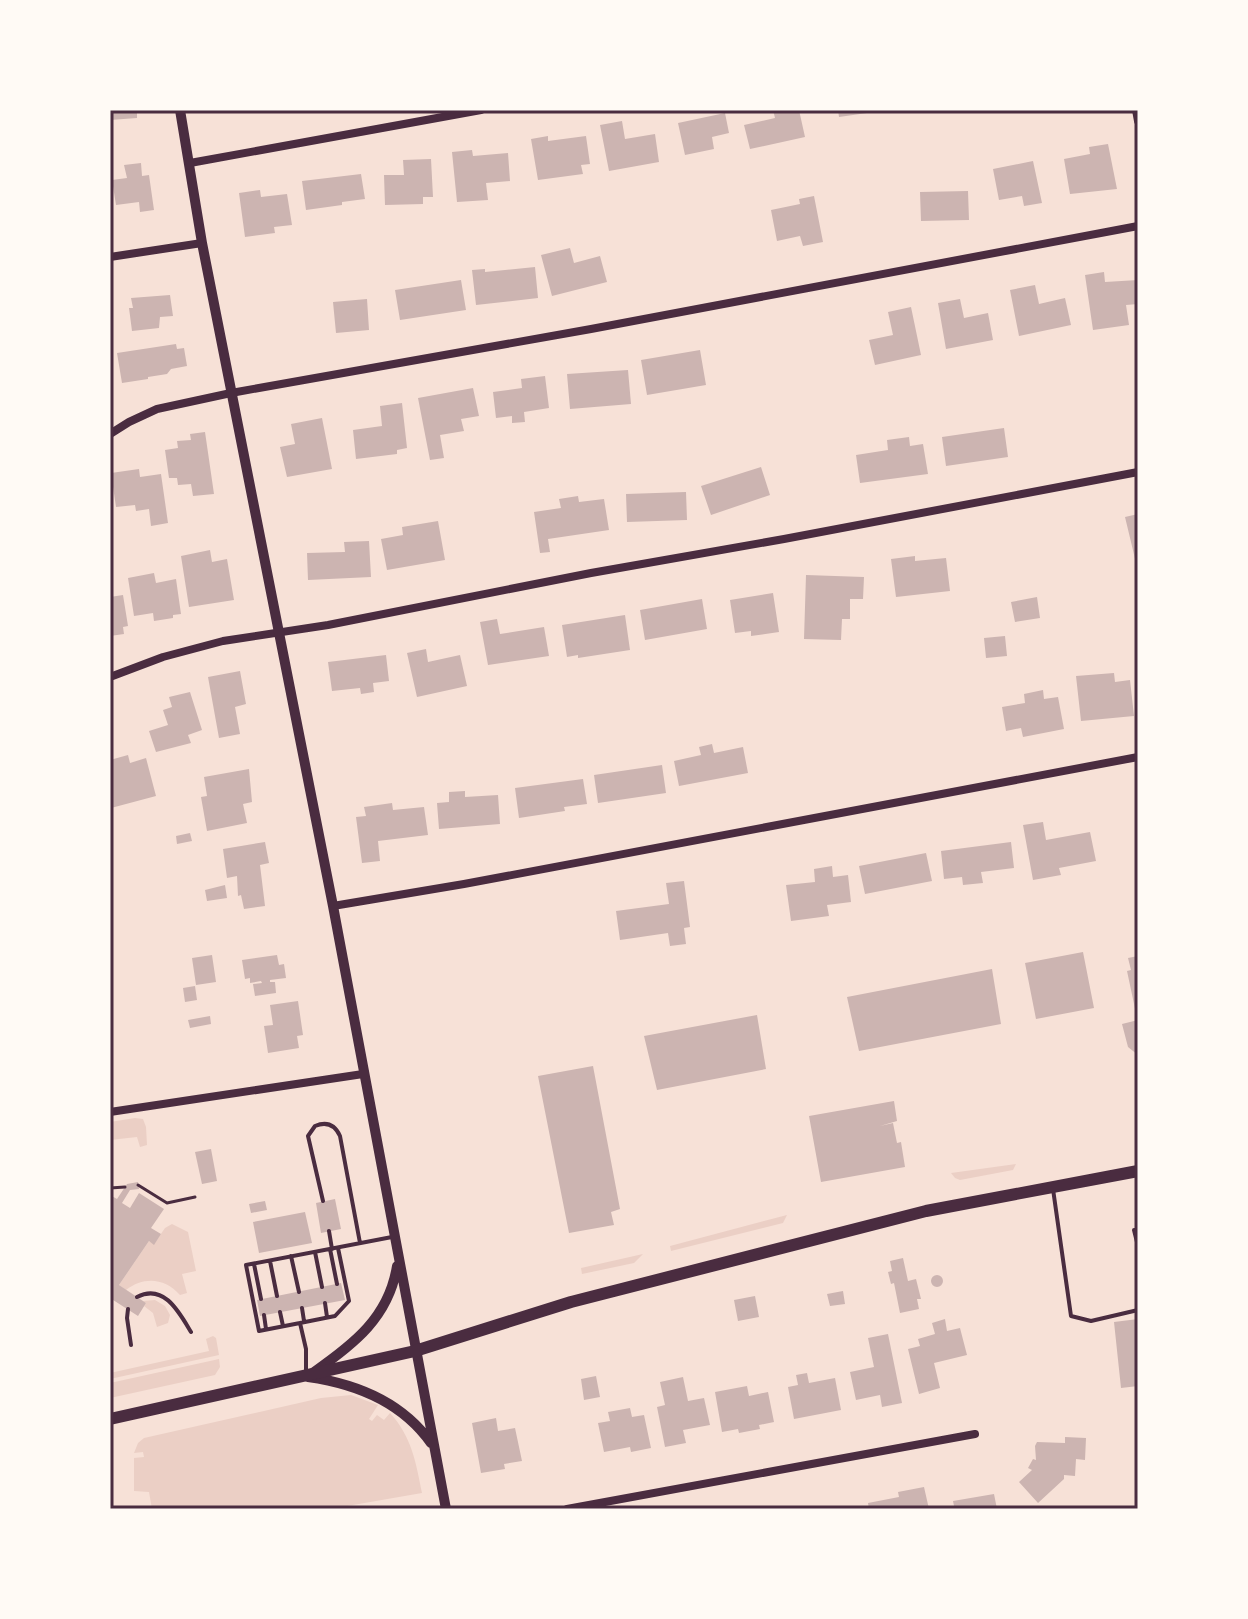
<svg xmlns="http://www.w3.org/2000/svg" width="1248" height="1619" viewBox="0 0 1248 1619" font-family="'Times New Roman',serif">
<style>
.green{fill:#ebcfc5}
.building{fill:#ccb4b1}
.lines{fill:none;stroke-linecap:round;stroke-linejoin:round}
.path{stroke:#4a2c40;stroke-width:3}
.service{stroke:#4a2c40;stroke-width:4}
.minor{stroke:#4a2c40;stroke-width:8}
.tertiary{stroke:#4a2c40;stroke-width:10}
.secondary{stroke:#4a2c40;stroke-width:12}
.neatline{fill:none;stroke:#4a2c40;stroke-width:3}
</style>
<rect width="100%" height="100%" fill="#f7e1d7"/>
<path class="green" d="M135 1118 143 1119 146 1127 147 1145 140 1147 137 1137 110 1140V1122Z
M1016 1164 1013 1170 960 1180 955 1178 951 1173Z
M787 1215 783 1223 671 1251 670 1246Z
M172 1224 188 1232 196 1271 182 1274 187 1293 180 1295C165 1278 144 1276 126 1290L119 1285 149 1241 154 1244 165 1228Z
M643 1254 634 1263 582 1274 581 1268Z
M155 1300 165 1306 170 1315 168 1323 157 1327 153 1313 144 1306 146 1303 143 1301Z
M213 1336 216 1338 219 1355 110 1379V1373L209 1351 206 1339Z
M219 1359 220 1367 215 1375 110 1398V1383Z
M351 1395 378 1405 369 1419 372 1421 377 1415 384 1420 390 1413C412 1437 416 1463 422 1493L330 1509H152L149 1492 134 1491V1458L144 1457 143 1452 134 1453 138 1443 144 1438 321 1398Z"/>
<path class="building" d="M110 110H137V118L110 120Z
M773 110H799L805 137 750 149 744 125 775 118Z
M838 110H874V112L839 117Z
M725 113 729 133 712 137 714 149 685 155 678 123Z
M622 121 625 139 655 134 659 162 609 171 600 125Z
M548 136V141L586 136 590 164 581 165 583 174 538 180 531 139Z
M1108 144 1117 189 1070 194 1064 159 1090 154 1089 147Z
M472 150 473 156 508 153 510 181 486 183 488 200 457 202 452 152Z
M431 159 433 197H423V204L385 205 384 175H404L403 160Z
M1033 161 1042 203 1024 206 1022 196 999 200 993 169Z
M141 163 142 176 149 175 154 210 140 212 139 202 116 205 112 180 127 178 124 165Z
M361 174 365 199 342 202V205L306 210 302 181Z
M260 190 261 197 287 194 292 225 274 227 275 233 245 237 239 193Z
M968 191 969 220 921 221 920 192Z
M814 196 823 242 803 246 800 236 777 241 771 210 800 204 799 199Z
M570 248 574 263 600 256 607 282 552 296 541 255Z
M535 267 538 298 476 305 472 270 485 269V272Z
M1104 272 1105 282 1138 280V304L1126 305 1129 325 1093 330 1085 275Z
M461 280 466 310 400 320 395 290Z
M1035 285 1039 304 1065 298 1071 325 1019 336 1010 290Z
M170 295 173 316 160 317 159 328 132 331 129 308H133L131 298Z
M367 299 369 330 336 333 333 302Z
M960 299 964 318 988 313 993 340 946 349 938 303Z
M911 307 921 355 875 365 869 340 893 335 888 312Z
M176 344 177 349 184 348 187 366 171 369 167 374 148 377V379L122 383 117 353Z
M700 350 706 385 647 395 641 360Z
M628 370 631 404 570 409 567 374Z
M545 376 549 408 524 412 525 422 512 423V416L496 418 493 392 522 388 521 379Z
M473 388 479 416 461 419 464 431 440 435 444 458 430 460 418 398Z
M402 403 407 448 397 450V454L356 459 353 430 382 426 380 406Z
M322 418 332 469 287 477 280 447 295 444 291 424Z
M1004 428 1008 457 946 466 942 437Z
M205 432 214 494 193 496 191 484 178 485 177 478H169L165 450 178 448 177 441 191 440 190 434Z
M909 437 910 446 923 444 928 474 860 483 856 455 888 450 887 440Z
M761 467 770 495 711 515 701 486Z
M139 469 140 477 161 474 168 523 151 526 149 509 136 511 135 505 116 507 111 473Z
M686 492 687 520 627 522 626 494Z
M578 496 579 502 604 499 609 530 548 539 550 552 540 553 534 512 561 508 559 499Z
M1138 514V567H1137L1125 517Z
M438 521 445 560 387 570 381 539 403 535 402 527Z
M369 541 371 577 308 580 307 553 345 552 344 542Z
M210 550 212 562 227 559 234 600 189 607 181 556Z
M915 556V561L946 558 950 591 896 597 891 559Z
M154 573 156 583 176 579 181 614 173 615V618L154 621 153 613 134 616 128 578Z
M806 575 864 577 863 599H850V619H842L841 640 804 639Z
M773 593 779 632 751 636V631L735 633 730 600Z
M123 595 128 626 123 627 124 634 110 636V597Z
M1037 597 1040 618 1015 622 1011 602Z
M702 599 707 629 645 640 640 610Z
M625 615 630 650 578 658V655L567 657 562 625Z
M497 619 500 634 544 627 549 656 488 665 480 622Z
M1005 636 1007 656 986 658 984 638Z
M426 649 428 662 460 655 467 686 417 697 407 653Z
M386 655 389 681 373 683 374 692 361 694 360 688 332 691 328 662Z
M240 671 246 704 235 707 240 734 219 738 208 677Z
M1114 673 1115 682 1130 680 1134 716 1081 721 1076 676Z
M1043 690 1044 699 1058 697 1064 729 1023 737 1021 728 1006 731 1002 707 1025 703 1024 694Z
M190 692 202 730 188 735 191 743 156 752 149 731 168 725 163 710 172 707 169 697Z
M712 744 714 753 743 747 748 773 679 786 674 761 701 755 699 747Z
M128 755 130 763 146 758 156 796 111 808 110 760Z
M662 765 666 793 598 803 594 775Z
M249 769 252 802 243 804 247 823 207 831 201 797 207 796 204 777Z
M583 779 587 804 564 807 565 811 519 818 515 788Z
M465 791V797L498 795 500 824 439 829 437 803 449 802V792Z
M392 803 393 810 424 807 428 835 378 841 380 861 362 863 356 817 366 816 364 807Z
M1043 822 1046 840 1090 832 1096 861 1059 868 1061 875 1033 880 1023 825Z
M190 833 192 841 177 844 176 836Z
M265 842 269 863 260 865 265 906 244 909 241 895 238 896 237 876 227 878 223 849Z
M1011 842 1014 868 981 872 983 883 963 885 962 877 944 879 941 851Z
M926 853 932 881 865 894 859 866Z
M832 866 833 877 848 875 851 902 827 905 829 916 791 921 786 885 815 882 814 869Z
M684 881 690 927 684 928 686 944 670 946 668 933 620 940 616 911 669 904 666 883Z
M225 885 227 898 207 901 205 890Z
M1083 952 1094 1008 1036 1019 1025 963Z
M212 955 216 982 196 985 192 958Z
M277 955 279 965 284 964 286 978 270 980V982H275L276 993 255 996 253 984 262 983 261 981 250 983V978L245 979 242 960Z
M1138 956V1018H1137L1127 971 1131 970 1128 958Z
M992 969 1001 1024 859 1051 847 997Z
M195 986 197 1000 185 1002 183 988Z
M298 1001 303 1035 297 1036 299 1048 268 1053 264 1026 273 1025 270 1005Z
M757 1015 766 1069 657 1090 644 1036Z
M210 1016 211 1024 190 1028 188 1020Z
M1138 1020V1055L1128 1047 1122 1024Z
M593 1066 620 1209 611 1212 614 1225 569 1233 538 1076Z
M894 1101 897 1121 880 1126 893 1123 897 1143 901 1142 905 1167 821 1182 809 1116Z
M211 1149 217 1181 202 1184 195 1152Z
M138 1182 139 1189 130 1190 122 1203 130 1208 139 1193 164 1209 151 1228 161 1234 154 1245 149 1241 119 1285 146 1303 138 1316 110 1298V1195L117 1199 127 1184Z
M335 1199 341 1229 321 1233 316 1203Z
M265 1201 267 1210 251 1213 249 1204Z
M305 1212 312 1243 259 1253 253 1222Z
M903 1258 908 1281 916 1279 921 1299H917L919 1309 900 1313 894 1283 891 1284 888 1272 892 1271 890 1261Z
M931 1281a6 6 0 1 1 12 0a6 6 0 1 1-12 0Z
M341 1283 345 1300 260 1316 257 1300Z
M843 1291 845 1304 830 1306 827 1294Z
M755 1296 759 1317 738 1321 734 1300Z
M945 1319 947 1331 960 1328 967 1355 934 1363 940 1388 919 1394 908 1349 920 1346 918 1339 935 1334 932 1323Z
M1138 1319V1386L1121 1388 1114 1322Z
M888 1334 902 1403 882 1407 880 1395 856 1400 850 1372 874 1367 868 1338Z
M807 1373 809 1383 835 1378 841 1410 794 1419 788 1387 798 1385 796 1375Z
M596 1376 600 1397 584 1400 581 1379Z
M683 1377 688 1401 704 1398 710 1425 683 1430 686 1443 665 1447 657 1407 665 1405 660 1382Z
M747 1386 749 1396 768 1392 774 1422 759 1425 760 1429 739 1433 738 1429 722 1432 715 1392Z
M630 1408 632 1417 644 1415 651 1448 631 1452 630 1447 604 1452 598 1423 610 1421 608 1412Z
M496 1418 498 1431 515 1428 522 1461 504 1464 505 1469 481 1473 472 1423Z
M1065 1437 1086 1438 1085 1460 1076 1459 1075 1476 1064 1475V1479L1038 1503 1019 1482 1032 1470 1028 1468 1033 1459 1036 1460 1035 1446 1037 1442 1065 1443Z
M924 1487 929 1509H869L868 1503 899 1497 898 1492Z
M994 1494 997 1509H945L954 1506 953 1501Z"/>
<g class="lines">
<path class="path" d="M138 1185 167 1203 195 1197
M110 1188 125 1187"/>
<path class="service" d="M1053 1189 1071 1316 1091 1321 1138 1310
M323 1201 308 1136 315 1126C327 1121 335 1125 340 1136L360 1243
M1138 1230H1134L1138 1246
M329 1231 332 1249
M330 1249 337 1284
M315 1252 322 1287
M291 1256 299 1292
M270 1261 277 1296
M254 1264 261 1299
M137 1297C164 1283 179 1312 191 1332
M325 1303 327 1317
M302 1308 304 1321
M128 1309 127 1318 131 1345
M280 1312 283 1326
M264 1315 266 1329
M300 1323 335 1316 349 1301 338 1248
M306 1375V1349L300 1323 259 1331 246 1265 392 1237"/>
<path class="minor" d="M1136 110 1138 121
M190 163 481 110
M110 257 202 243
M110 434 129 422 157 409 231 393 591 329 1138 226
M110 677 163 657 223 641 328 625 591 573 784 539 1138 472
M333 906 464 884 1138 757
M110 1112 363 1074
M567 1509 975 1434"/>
<path class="tertiary" d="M180 110 202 243 333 906 446 1509
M314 1372C354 1344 389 1317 397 1266
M308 1377C358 1384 402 1402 431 1443"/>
<path class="secondary" d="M110 1419 415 1351 571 1302 926 1211 1138 1171"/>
</g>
<rect width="1248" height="1619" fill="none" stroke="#fffaf5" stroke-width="224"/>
<rect x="112" y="112" width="1024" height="1395" class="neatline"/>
</svg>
